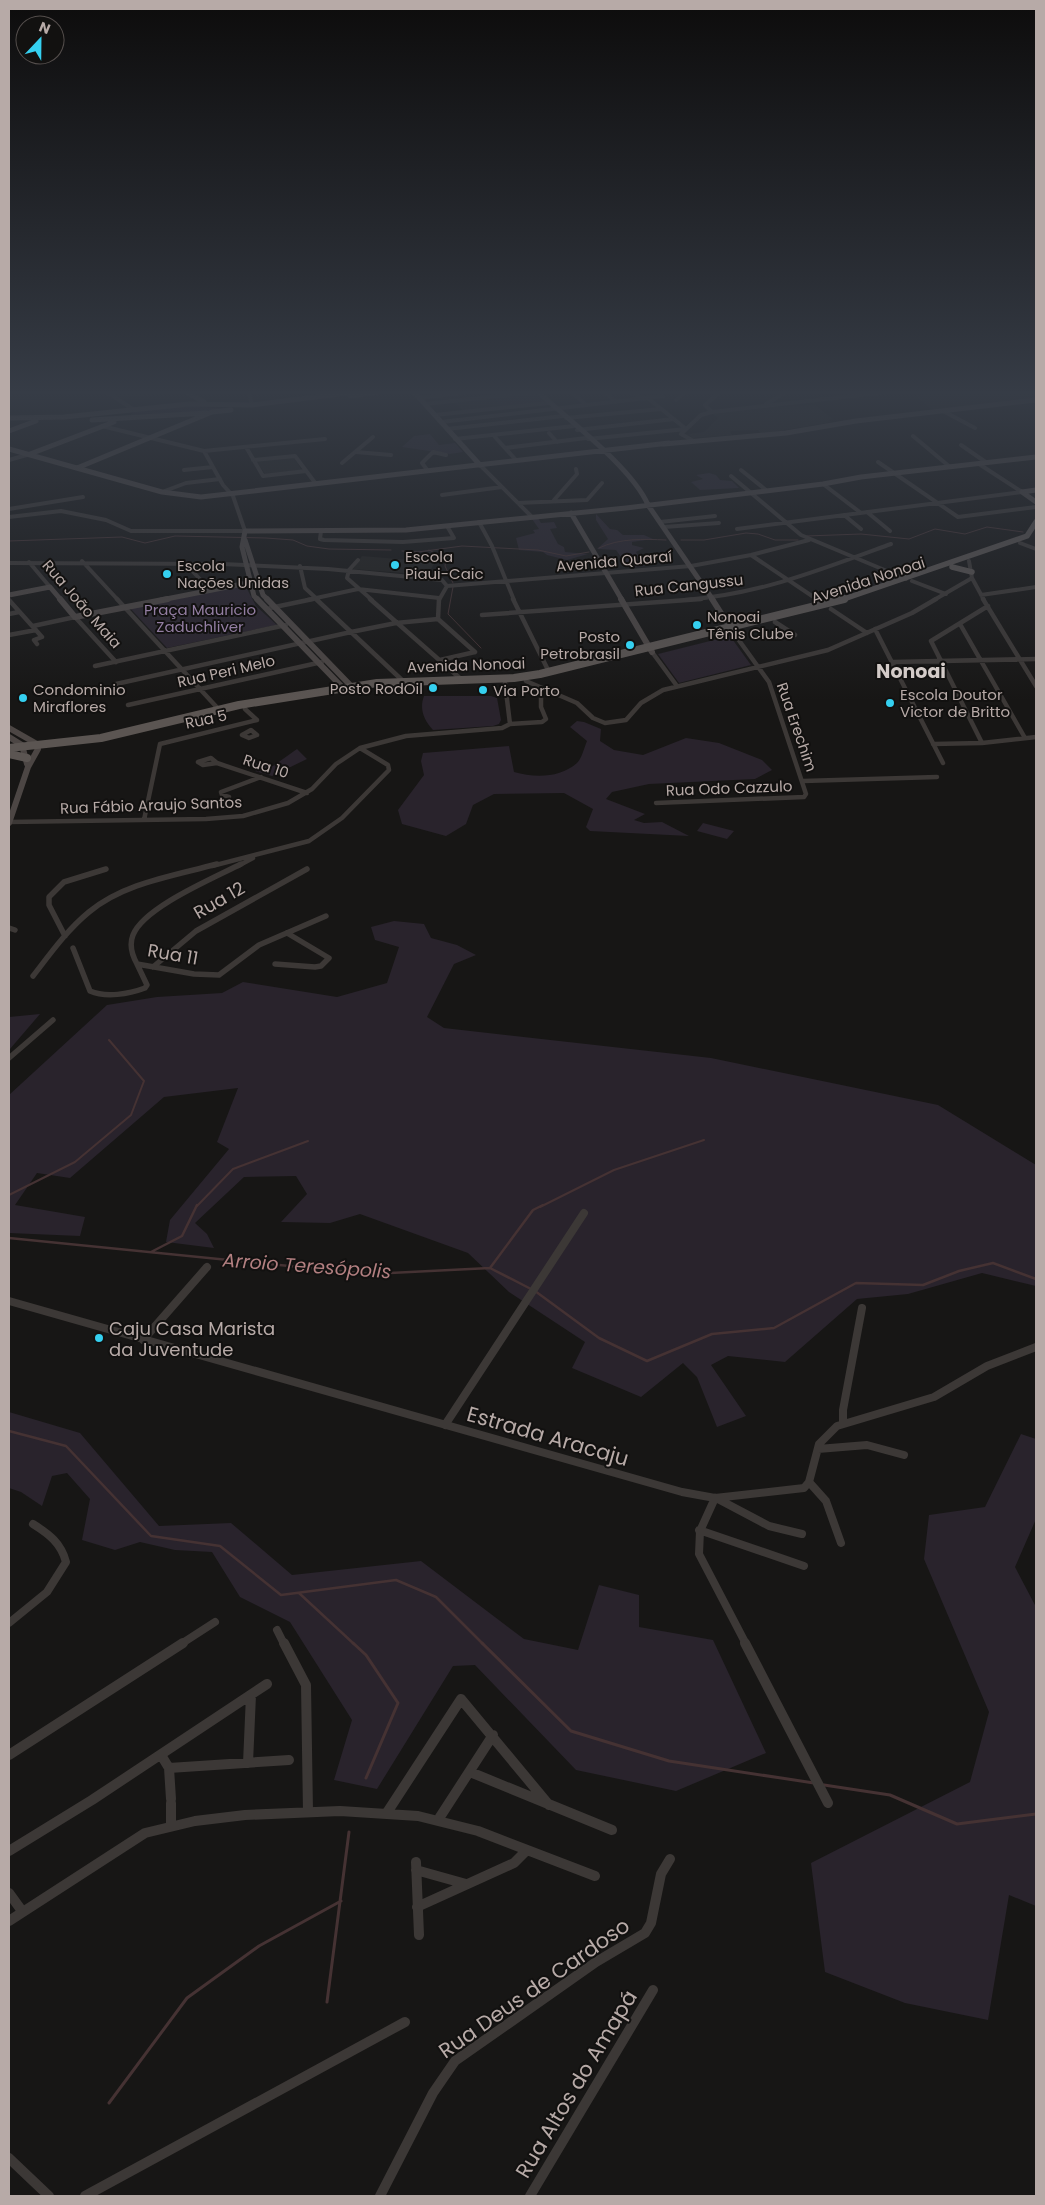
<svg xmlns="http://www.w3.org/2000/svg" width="1045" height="2205" viewBox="0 0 1045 2205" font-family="Poppins,sans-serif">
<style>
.built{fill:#21201e}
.green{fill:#29232c}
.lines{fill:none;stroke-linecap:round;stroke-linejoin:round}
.stream-far3{stroke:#453233;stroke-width:1}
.stream-far2{stroke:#453233;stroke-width:2}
.stream-far1{stroke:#453233;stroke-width:2.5}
.stream{stroke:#453233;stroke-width:3}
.street-far4{stroke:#3c3836;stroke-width:4}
.street-far3{stroke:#3c3836;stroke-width:4.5}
.street-far2{stroke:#3c3836;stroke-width:5.5}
.street-far1{stroke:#3c3836;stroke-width:8}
.street{stroke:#3c3836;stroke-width:10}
.secondary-far1{stroke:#4c4644;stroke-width:5}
.secondary{stroke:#4c4644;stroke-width:6}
.primary-far1{stroke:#5b5552;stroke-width:5.5}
.primary{stroke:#5b5552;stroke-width:8}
.poi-dot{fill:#35d0f0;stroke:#121110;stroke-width:2}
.labels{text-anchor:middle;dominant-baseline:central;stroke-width:4;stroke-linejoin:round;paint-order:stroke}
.far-poi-label{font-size:15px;fill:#b7aaa7;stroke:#121110;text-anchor:start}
.far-street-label{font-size:15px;fill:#b7aaa7;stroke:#121110}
.far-park-label{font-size:15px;fill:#937ea2;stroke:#121110}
.street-label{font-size:18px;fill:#b7aaa7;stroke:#121110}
.poi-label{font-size:18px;fill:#b7aaa7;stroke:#121110;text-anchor:start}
.far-district-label{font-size:19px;font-weight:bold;fill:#d3cbc8;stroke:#121110}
.water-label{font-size:19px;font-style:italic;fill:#b27f80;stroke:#121110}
.near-street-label{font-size:21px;fill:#b7aaa7;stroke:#121110}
</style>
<rect width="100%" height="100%" fill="#171615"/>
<path class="built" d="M110 392 180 393 118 398Z
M944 392H1036V398L933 410 915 396Z
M493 398 502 407 463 411 454 402Z
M815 405 833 419 829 420 832 422 761 434 758 430 730 431 732 435 693 438 687 434 704 432 718 418 711 413 763 407Z
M293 457 302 470 265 474 256 461Z
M362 556 435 562 428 575 353 569Z"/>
<path class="green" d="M536 393 546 403 502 407 493 398Z
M180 406 219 408 211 411 130 415 134 412Z
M430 434 439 445 455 443 463 452 450 454 402 447 414 436Z
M709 473 716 475 720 480 732 481 739 488 700 490 691 482 703 479 696 475Z
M596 514 610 529 617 530 623 535H644L653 539 632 542V545L644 548 636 552 645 566 629 568 616 550 597 549 608 539 596 520Z
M538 518 541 523 554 522 557 528 550 529 558 544 564 547 565 552 588 554 567 560 547 555 543 552 519 550 516 538 535 533 533 530 539 529 532 519Z
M245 585 256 606 277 625 167 648 130 608Z
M730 636 751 665 679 683 658 654Z
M424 696H491L497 698 501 720 499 724 493 726 433 730C424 720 419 709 424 696Z
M577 721 584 722 601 729 600 741 614 750 643 755 686 738 719 743 762 760 772 770 755 779 649 784 612 792 606 799 645 814 634 820 644 823 662 822 689 836 590 831 586 827 593 809 564 793 494 794 473 805 466 824 446 836 402 824 398 810 424 775 421 761 423 753 509 746 514 772C535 778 560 778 577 763 582 758 584 748 587 741L570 727Z
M297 749 307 759 272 776 255 771 258 768 252 766 255 763 273 766Z
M703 823 734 831 727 839 697 831Z
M394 921 424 924 431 938 457 945 476 955 454 964 427 1017 444 1028 711 1058 938 1105 1036 1165V1286L982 1273 908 1294 857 1299 785 1362 728 1356 711 1365 746 1416 717 1427 697 1377 683 1363 641 1397 572 1368 585 1342 509 1292 468 1253 360 1214 330 1223 281 1222 307 1194 296 1176 244 1177 195 1223 207 1234 214 1248 166 1242 170 1220 229 1149 217 1142 238 1088 164 1097 70 1178 37 1173 15 1205 85 1217 80 1236 9 1233V1095L107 1005 157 997 222 993 243 982 337 997 387 983 399 947 375 940 371 927Z
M40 1014 10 1049 9 1048V1017Z
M9 1412 80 1433 159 1526 231 1523 292 1575 421 1561 524 1639 578 1650 599 1585 639 1595V1627L713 1640 766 1753 676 1791 576 1770 475 1665 453 1666 377 1789 334 1780 352 1720 290 1622 240 1597 212 1552 175 1550 140 1542 115 1550 82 1540 90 1499 67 1473 52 1476 42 1506 21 1492 9 1488Z
M1021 1434 1036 1439V1519L1015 1567 1036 1607V1906L1009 1895 988 2020 905 2003 825 1972 811 1863 970 1782 989 1712 924 1559 929 1515 985 1507Z"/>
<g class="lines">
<path class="stream-far3" d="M807 536 861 534 909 539 935 529 965 534 987 527 1023 532
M681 540H704L746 533 758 534 775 540H798
M9 541 122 537 145 543 175 536 266 538 293 540 307 546 329 549 391 550
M599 548C620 538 643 539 666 540
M429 550 446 559 445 566 453 583
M402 551 418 552 462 546 538 550 566 556 589 552
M453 587 448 614 481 648"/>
<path class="stream-far2" d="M9 1195 75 1162 131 1115 144 1081 109 1040
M196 1207 233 1169 308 1141
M540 1207 614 1170 704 1140"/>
<path class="stream-far1" d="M9 1238 370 1274 490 1268 531 1289
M151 1252 182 1236 197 1205
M490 1268 533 1210 543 1205
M535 1291 599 1338 647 1361 712 1334 774 1328 856 1283 923 1285 959 1271 993 1263 1036 1279
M9 1431 66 1446 151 1536 220 1546 281 1595 396 1580 436 1597 483 1644
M299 1593 354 1644"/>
<path class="stream" d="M353 1643 366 1655 398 1703 366 1778
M482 1643 571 1731 669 1761 814 1783
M824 1785 890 1795 957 1824 1036 1814
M327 2002 349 1832
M109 2103 187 1998 259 1946 341 1901"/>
<path class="street-far4" d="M107 392 134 410
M572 392 586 405
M604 392 616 402
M630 392 644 399
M249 394 252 405
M420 398 469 392
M649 399 686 429
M676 400 685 392
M425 404 536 392
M766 404 786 392
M943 411 975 428
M712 412 705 405 720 392
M435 415 549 403
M566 418 661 409
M441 422 663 396
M102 426 204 451 325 439
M447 429 563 416
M577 430 674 419
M549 433 557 442
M913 436 950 467
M495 437 516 460
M455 439 574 426
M588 439 686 429
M692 440 681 434 701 415 712 412 887 392
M961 445 987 463
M246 447 263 476 306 471
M505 448 586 438
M356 452 391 455
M9 460 30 454
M253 460 295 456 316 484
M878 462 958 517 1036 507
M342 463 373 437
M979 464 1022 492
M480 465 532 517
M184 470 213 467
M741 470 766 490
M428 471 422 463 433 452 446 455
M731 476 801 535 906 579
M823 484 861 513
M162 492 186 483 220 479
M442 495 502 487
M554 500 577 474 576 469
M518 503 587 500 602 483
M9 509 83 497
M867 512 890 531
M844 515 861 529
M9 517 61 511 106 520 131 531H245L233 496 223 485 204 451
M479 522 492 546 514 600
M660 522 715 516
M664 527 719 523
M737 529 1022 492
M321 531 320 539 324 540 403 542 454 538 447 526
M1020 543 1036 549
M751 555 818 600
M358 560 349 570 347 578 372 600
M82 561 118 600
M969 561 972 578 984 600
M29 562 50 587
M184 562 210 590
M9 563 222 564 328 569 442 580 447 586 439 600
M300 566 305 588 318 600
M912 581 946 594
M447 586 691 566 751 555 809 540
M981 595 1036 587
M307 600 358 589 439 598
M684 600C758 595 823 569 891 544
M934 600 972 578"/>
<path class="street-far3" d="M117 599 223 714
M316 599 403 681
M370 599 462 680
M439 599 438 619 475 652
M513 599 549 672
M816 599 825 605
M983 599 1036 686
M9 600 42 637 34 640 37 644
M270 608 313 599
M831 609 867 633
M9 614 19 612
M482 615 701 599
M775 622 795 635
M960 624 1025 738
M33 626 75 617 116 662
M875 629 943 763
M9 635 36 630
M652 652 677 686
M440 660 475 652
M892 662 1036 659
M95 666 286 625
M526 681 577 703 593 718 605 723 626 720 641 703 663 690 828 650 912 613 936 599
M505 683 510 724
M116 684 351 632 396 623 438 619
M128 705 322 662
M251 730 257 735 249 738 242 735Z
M982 743 931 641 988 606
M933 744 982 743 1036 737
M211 758 217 763 203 765 198 762Z
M217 763 307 793
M803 781 937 777
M229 797 222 795 221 792 261 777
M656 803 804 797 806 794 769 682 733 632
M144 820 160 744 257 720 245 709
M9 822 206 819 243 816 288 803 312 789 336 764 360 748 406 736 502 728 510 724 542 722 546 719 541 707V698
M212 866 309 841 342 818 389 770 388 765 360 748
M238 866 253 858"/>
<path class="street-far2" d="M241 864C214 878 144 907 133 935 129 945 132 955 137 964L194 974 219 975 259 945 326 916
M9 928 15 930
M65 936 49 905V897L64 882 106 869
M73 948 90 991C106 998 129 994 145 988L147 985 137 964
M275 964 315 967 321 966 329 958 287 933
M153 967 196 931 307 869
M33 976C50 954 67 930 89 912 124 883 173 876 217 864
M9 1058 53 1020"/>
<path class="street-far1" d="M9 1301 682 1492 715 1498 804 1488 809 1482 819 1444 837 1426 934 1397 987 1366 1036 1347
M143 1340 207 1267
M843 1424V1410L862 1308
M445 1425 584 1213
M818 1449 867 1445 904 1455
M809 1482 826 1501 841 1543
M715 1498 700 1531 699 1554 746 1644
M716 1498 769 1526 802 1534
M699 1530 804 1566
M9 1623 47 1592 66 1562C61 1543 49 1534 33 1524
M277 1630 284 1644
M181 1644 215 1622"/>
<path class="street" d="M284 1643 306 1685 308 1812
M745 1643 828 1803
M9 1755 183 1643
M161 1755 169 1768 171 1799
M248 1763 251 1695
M169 1768 289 1760
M470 1772 612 1830
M171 1803V1825
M388 1811 461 1699 549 1805
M438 1820 493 1735
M9 1851 92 1800 267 1684
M416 1862 419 1935
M416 1870 466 1884
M9 1893 22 1911
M417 1907 514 1863 527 1850
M9 1921 145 1833 195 1821 245 1815 340 1811 418 1816 478 1831 595 1876
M9 2158 49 2196
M85 2196 405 2022
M380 2196 433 2093 455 2061 596 1962 645 1933 651 1923 661 1874 670 1859
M530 2196 653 1990"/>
<path class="secondary-far1" d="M186 392 204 402
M414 392 480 465
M538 392C569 420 633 469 648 505L713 600
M350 396 379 392
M9 418 64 417 189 404 252 405 355 392
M92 420 206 413
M9 431 36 421
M664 444 786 433 856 421 1036 400
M9 449 162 492 201 497 669 443
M30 454 114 422
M77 468 212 412 231 410
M1022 492 1036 502
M1022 492 1036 490
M571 513 622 600
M245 540 263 595 268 600
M9 595 50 587 61 600
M161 600 258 581
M258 600 254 596 242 547 245 531 406 530 626 508 823 484 861 477 1036 457"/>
<path class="secondary" d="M60 599 75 617 168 599
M257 599 343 688
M267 599 352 687
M621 599 652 652
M712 599 733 632
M9 728 37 744 38 749 28 767 9 823
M9 737 22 745 27 764"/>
<path class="primary-far1" d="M952 567 972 572
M841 600 1027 536 1036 522"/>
<path class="primary" d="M9 748 101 738 239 705 377 683 514 678 540 674 844 599
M9 754 27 758"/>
</g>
<linearGradient id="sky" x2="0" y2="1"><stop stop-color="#0d0c0c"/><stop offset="0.56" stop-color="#363c46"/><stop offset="1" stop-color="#363c46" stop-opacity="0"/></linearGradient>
<rect width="1045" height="701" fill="url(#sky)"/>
<g class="poi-dot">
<circle cx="395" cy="565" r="5"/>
<circle cx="167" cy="574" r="5"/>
<circle cx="697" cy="625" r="5"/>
<circle cx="630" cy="645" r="5"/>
<circle cx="433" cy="688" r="5"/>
<circle cx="483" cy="690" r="5"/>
<circle cx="23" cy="698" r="5"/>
<circle cx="890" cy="703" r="5"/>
<circle cx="99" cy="1338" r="5"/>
</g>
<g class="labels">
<g class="far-poi-label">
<text x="405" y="556">Escola<tspan x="405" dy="17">Piaui-Caic</tspan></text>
<text x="177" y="565">Escola<tspan x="177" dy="17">Nações Unidas</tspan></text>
<text x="707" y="616">Nonoai<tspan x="707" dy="17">Tênis Clube</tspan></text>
<text x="620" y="636" text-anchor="end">Posto<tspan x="620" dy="17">Petrobrasil</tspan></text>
<text x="423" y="688" text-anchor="end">Posto RodOil</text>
<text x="33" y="689">Condominio<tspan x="33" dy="17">Miraflores</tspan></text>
<text x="493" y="690">Via Porto</text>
<text x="900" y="694">Escola Doutor<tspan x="900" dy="17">Victor de Britto</tspan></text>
</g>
<g class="far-street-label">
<text transform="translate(614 561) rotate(-5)">Avenida Quaraí</text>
<text transform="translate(868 580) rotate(-18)">Avenida Nonoai</text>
<text transform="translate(689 585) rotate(-6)">Rua Cangussu</text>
<text transform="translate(82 604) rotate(49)">Rua João Maia</text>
<text transform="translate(466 665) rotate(-2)">Avenida Nonoai</text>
<text transform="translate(226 671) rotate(-13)">Rua Peri Melo</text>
<text transform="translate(206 719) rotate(-12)">Rua 5</text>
<text transform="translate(797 727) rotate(71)">Rua Erechim</text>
<text transform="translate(266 766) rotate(18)">Rua 10</text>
<text transform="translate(729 788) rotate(-2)">Rua Odo Cazzulo</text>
<text transform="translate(151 805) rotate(-2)">Rua Fábio Araujo Santos</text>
</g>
<g class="far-park-label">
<text x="200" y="609">Praça Mauricio<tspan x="200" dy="17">Zaduchliver</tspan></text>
</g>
<g class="street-label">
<text transform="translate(219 900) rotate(-30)">Rua 12</text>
<text transform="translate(173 954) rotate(10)">Rua 11</text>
</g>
<g class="poi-label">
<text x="109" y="1328">Caju Casa Marista<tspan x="109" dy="21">da Juventude</tspan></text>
</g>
<g class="far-district-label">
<text x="911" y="671">Nonoai</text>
</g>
<g class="water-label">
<text transform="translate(307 1266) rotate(4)">Arroio Teresópolis</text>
</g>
<g class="near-street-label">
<text transform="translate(548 1436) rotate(16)">Estrada Aracaju</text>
<text transform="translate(534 1988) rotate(-35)">Rua Deus de Cardoso</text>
<text transform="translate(576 2084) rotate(-59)">Rua Altos do Amapá</text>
</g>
</g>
<rect width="1045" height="2205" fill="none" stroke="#b7aaa7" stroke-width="20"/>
<g transform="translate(40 40) rotate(22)"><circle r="24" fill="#121110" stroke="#544e4c"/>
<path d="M0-4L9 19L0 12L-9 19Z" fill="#35d0f0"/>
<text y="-8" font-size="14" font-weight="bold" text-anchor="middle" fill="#b7aaa7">N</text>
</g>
</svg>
